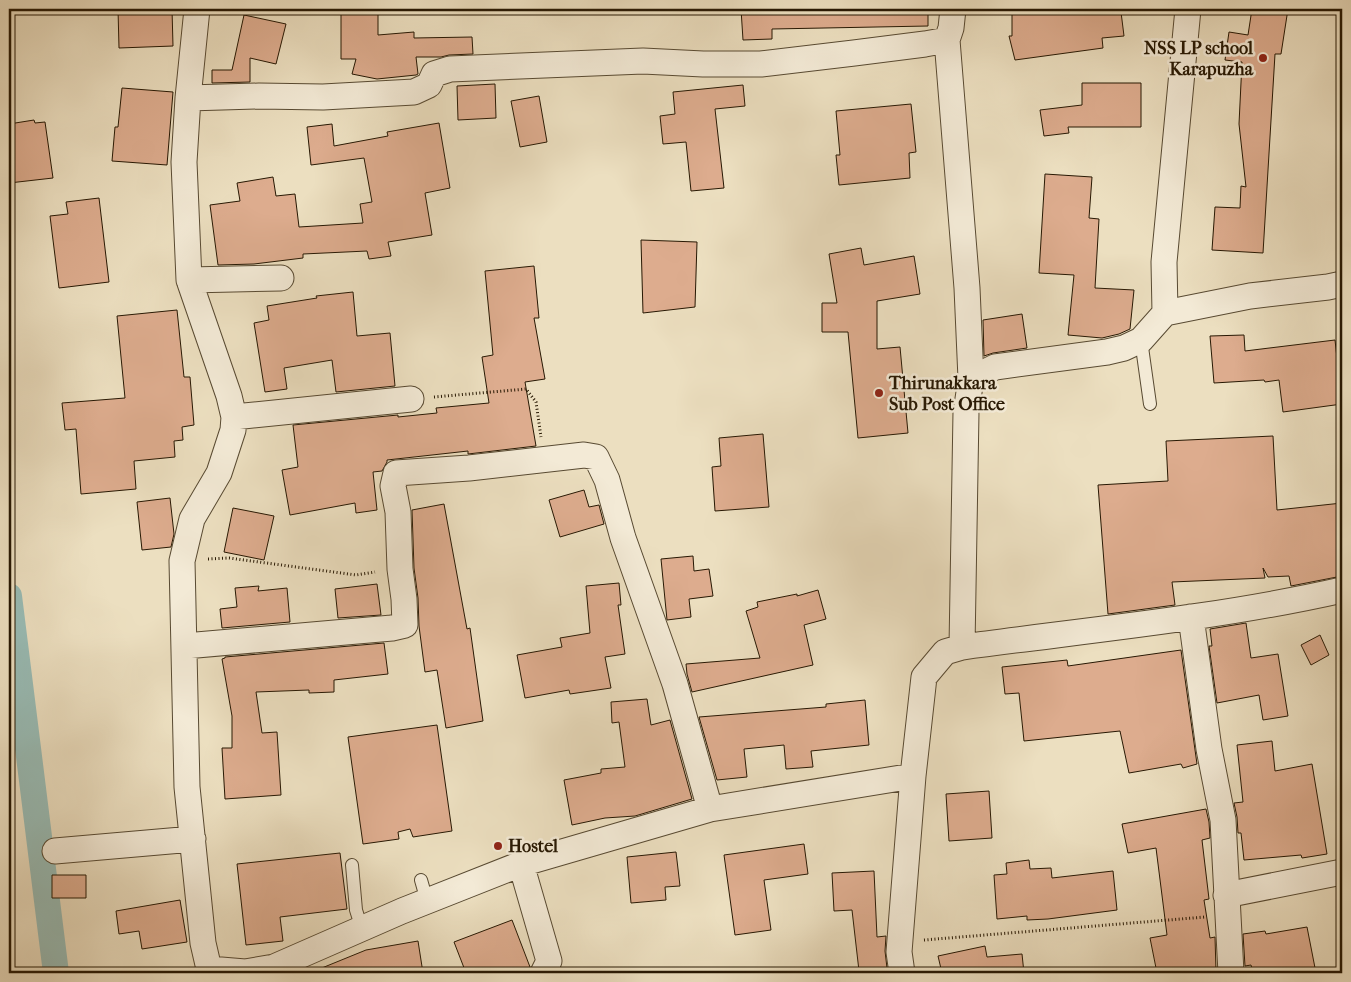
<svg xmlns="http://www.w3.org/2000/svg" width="1351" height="982" viewBox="0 0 1351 982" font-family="'IM FELL French Canon',serif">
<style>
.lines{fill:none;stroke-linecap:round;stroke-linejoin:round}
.canal{stroke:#99bcb5;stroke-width:26}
.building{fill:#ddac8e;stroke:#271803}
.service-casing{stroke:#584a32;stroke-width:14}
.minor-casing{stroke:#584a32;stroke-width:27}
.path{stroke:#271803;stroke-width:3;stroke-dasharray:1 2.5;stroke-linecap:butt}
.service{stroke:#f3ead6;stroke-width:12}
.minor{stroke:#f3ead6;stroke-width:25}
.poi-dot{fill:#8f2418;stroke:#f3ead6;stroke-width:2}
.labels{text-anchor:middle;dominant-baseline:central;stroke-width:5;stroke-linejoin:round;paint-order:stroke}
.poi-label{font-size:18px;font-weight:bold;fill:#271803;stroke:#f3ead6;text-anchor:start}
</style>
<rect width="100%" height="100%" fill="#ecdfc0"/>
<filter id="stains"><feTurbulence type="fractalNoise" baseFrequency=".004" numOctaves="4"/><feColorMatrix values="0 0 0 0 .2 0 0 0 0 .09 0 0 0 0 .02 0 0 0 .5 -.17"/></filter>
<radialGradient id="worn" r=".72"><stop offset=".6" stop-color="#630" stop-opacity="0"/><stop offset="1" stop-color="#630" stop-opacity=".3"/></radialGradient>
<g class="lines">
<path class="canal" d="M9 596 56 973"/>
</g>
<path class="building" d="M118 9H172L173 46 119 48Z
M741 9H928V26L772 29V39L743 40Z
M1012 9H1107V12H1121L1124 36 1102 38 1103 48 1015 60 1009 36H1012Z
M1252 9H1288L1281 54H1275L1263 253 1212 250 1215 207 1240 208 1241 186 1246 187 1239 124 1242 62 1225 60 1229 32 1248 35Z
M341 12H378V35L414 32V38L472 37 473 54 449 55 441 57H416L418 74 416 75 377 79 352 74 356 59H341Z
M244 15 286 24 276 64 250 58V82L212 83V70H232Z
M1082 83H1141V127H1068L1069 133 1044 136 1040 110 1082 105Z
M495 84 496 118 458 120 457 86Z
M743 85 745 106 715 109 724 188 691 191 686 142 663 144 660 116 675 114 673 92Z
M122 88 173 92 167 165 112 161 115 127H118Z
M539 96 547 142 520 147 511 101Z
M911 104 916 152 909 153 910 178 839 185 836 155H840L836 111Z
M34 120 35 123 45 122 53 178 9 183V124Z
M439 123 450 188 425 193 432 235 388 242 391 256 369 259 367 251 303 254V258L254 264 218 265 210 205 240 201 237 183 273 177 276 196 295 194 299 227 363 223 360 204 372 202 364 158 311 165 307 127 332 124 334 146 388 136 387 132Z
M1045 174 1092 177 1089 218 1099 219 1095 288 1134 290 1130 329 1119 334 1102 338 1068 335 1074 275 1039 273Z
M99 198 109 282 59 288 50 216 68 214 66 202Z
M641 240 697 242 695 307 643 313Z
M861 248 864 265 914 256 920 294 877 301V349L900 347 908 433 858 438 848 332H822V303H837L829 254Z
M534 266 539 318H534L545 379 525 382 536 446 468 454V451L387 460V462L382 471 373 472 377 510 356 513 355 503 290 515 282 470 298 467 293 425 398 415V417L437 413 436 408 489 403 482 357 493 355 485 271Z
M353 292 357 336 390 333 395 386 336 392 332 360 284 368 287 389 265 392 254 323 269 320 267 306 317 298 316 296Z
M177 310 184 377H190L194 425 182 427 183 440 174 441 175 457 134 461 136 489 81 494 76 429 65 430 62 403 125 398 117 316Z
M1022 314 1027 348 993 353 984 356 983 320Z
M1244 335 1245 351 1335 340 1342 404 1283 412 1279 380 1265 382 1264 380 1214 383 1210 336Z
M763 434 769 507 715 511 712 467 721 466 719 438Z
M1273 436 1277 510 1342 503V576L1291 586 1289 576 1268 577 1263 568 1265 578 1172 582 1175 605 1108 614 1098 485 1168 481 1166 441Z
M584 490 589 507 599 505 604 524 560 537 549 500Z
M170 498 174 534 171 547 142 550 137 502Z
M444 504 467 629 470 628 483 721 446 728 437 670 425 672 419 626 418 598 414 568 412 510Z
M233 508 274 516 264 560 224 552Z
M693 556 694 571 709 569 713 596 689 599 691 617 667 620 661 559Z
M619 583 621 605H618L625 654 605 657 611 688 570 694 569 690 525 698 517 655 562 647 560 638 590 633 586 586Z
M377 584 381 615 338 618 335 589Z
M259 586 258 591 287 588 290 622 222 628 220 609 237 607 235 588Z
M818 590 826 619 804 625 813 665 692 692 687 674 686 664 760 658 746 611 758 607 757 602 797 594V596Z
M1246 623 1251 658 1278 654 1288 716 1263 720 1259 695 1217 703 1209 646H1212L1210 629Z
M1320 635 1329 655 1311 665 1301 645Z
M384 643 388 674 334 680V692L309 693V690L256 692 262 733 277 732 281 795 225 799 222 748H232V716L222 659 225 658V657Z
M1181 650 1197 764 1183 768 1181 764 1129 773 1120 731 1024 741 1019 693 1005 694 1002 667 1067 660 1068 666Z
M647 699 651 725 670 720 692 799 635 816 605 818 572 825 564 780 601 773V769L625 767 619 722 612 723 611 702Z
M865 700 869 745 811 751 813 767 786 769 784 745 744 749 747 777 717 780 699 717 826 707V704Z
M437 725 452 831 413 837 410 829 398 832 399 839 363 844 348 737Z
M1272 741 1275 771 1312 764 1327 854 1302 858 1301 855 1244 860 1241 833H1238L1237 817 1234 803 1243 802 1237 745Z
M989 791 992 838 949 841 946 794Z
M1206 809 1209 822 1210 838 1202 840 1209 899 1204 900 1210 938 1215 937 1216 971 1204 973H1157L1150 938 1167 935 1156 848 1128 853 1122 824Z
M804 844 808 874 764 880 771 930 735 935 724 855Z
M676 852 680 886 665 887 666 900 631 903 627 857Z
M340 853 347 909 280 917 283 941 246 945 237 864Z
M1029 860 1030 869 1051 868 1052 878 1113 871 1117 910 1048 919 1027 920V916L997 919 994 875 1007 874 1006 863Z
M874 871 877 937 886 936 885 951 887 968 859 971 852 910 834 911 832 873Z
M52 875H86V898H52Z
M180 900 187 942 142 949 139 931 119 934 116 911Z
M512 920 530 967 529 973H466L454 942Z
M1307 927 1316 973H1282L1281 970 1262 973H1253L1251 965 1245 966 1243 934 1265 931 1266 934Z
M418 941 423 973H312V972L366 950Z
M985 946 987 957 1022 954 1024 973H942L938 956Z"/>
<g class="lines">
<g class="service-casing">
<path id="service" d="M1141 340 1150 404
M352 865 356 910 362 929
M421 880 427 901"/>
</g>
<g class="minor-casing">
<path id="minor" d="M197 9 188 98 184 162 189 280 229 396 234 417 233 430 219 473 192 519 182 561 187 787 203 943 209 969 245 972 274 967 402 911 521 864 710 809 913 776
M953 9 951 28 947 40 967 288 971 379 966 412 962 647
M188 98 259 96 323 97 414 92 429 85 434 74 450 69 643 61 703 64H761L854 53 925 44 947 40
M189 280 281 278
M1165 313 1164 262 1188 9
M971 379 995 367 1107 352 1124 348 1141 340 1165 313 1250 296 1328 287 1342 284
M234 417 411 399
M1191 617 1209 749 1223 820 1231 973
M185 646 392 628 405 625 404 599 400 569 398 512 393 486 396 473 469 468 584 455 596 457 607 480 623 538 675 684 710 809
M55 851 193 839
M521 864 549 961 543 973
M1226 895 1342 872
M902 973 899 952 913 776 924 677 945 652 962 647C1088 630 1218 618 1342 590"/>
</g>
<path class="path" d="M434 397 526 389 536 402 541 437
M208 559 229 558 356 575 375 572
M924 940 1205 917"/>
<use href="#service" class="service"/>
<use href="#minor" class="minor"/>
</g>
<g class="poi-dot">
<circle cx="1263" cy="58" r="5"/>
<circle cx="879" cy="393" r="5"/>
<circle cx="498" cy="846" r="5"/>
</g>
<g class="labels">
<g class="poi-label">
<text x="1253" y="48" text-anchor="end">NSS LP school<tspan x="1253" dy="21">Karapuzha</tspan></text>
<text x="889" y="383">Thirunakkara<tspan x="889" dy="21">Sub Post Office</tspan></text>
<text x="508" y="846">Hostel</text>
</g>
</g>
<rect width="1351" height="982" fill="none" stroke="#ecdfc0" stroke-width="30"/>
<rect x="10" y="10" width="1331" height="962" fill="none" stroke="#271803" stroke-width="2.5"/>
<rect x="15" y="15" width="1321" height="952" fill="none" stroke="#271803"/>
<rect width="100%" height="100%" filter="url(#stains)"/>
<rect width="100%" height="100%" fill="url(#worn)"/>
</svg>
